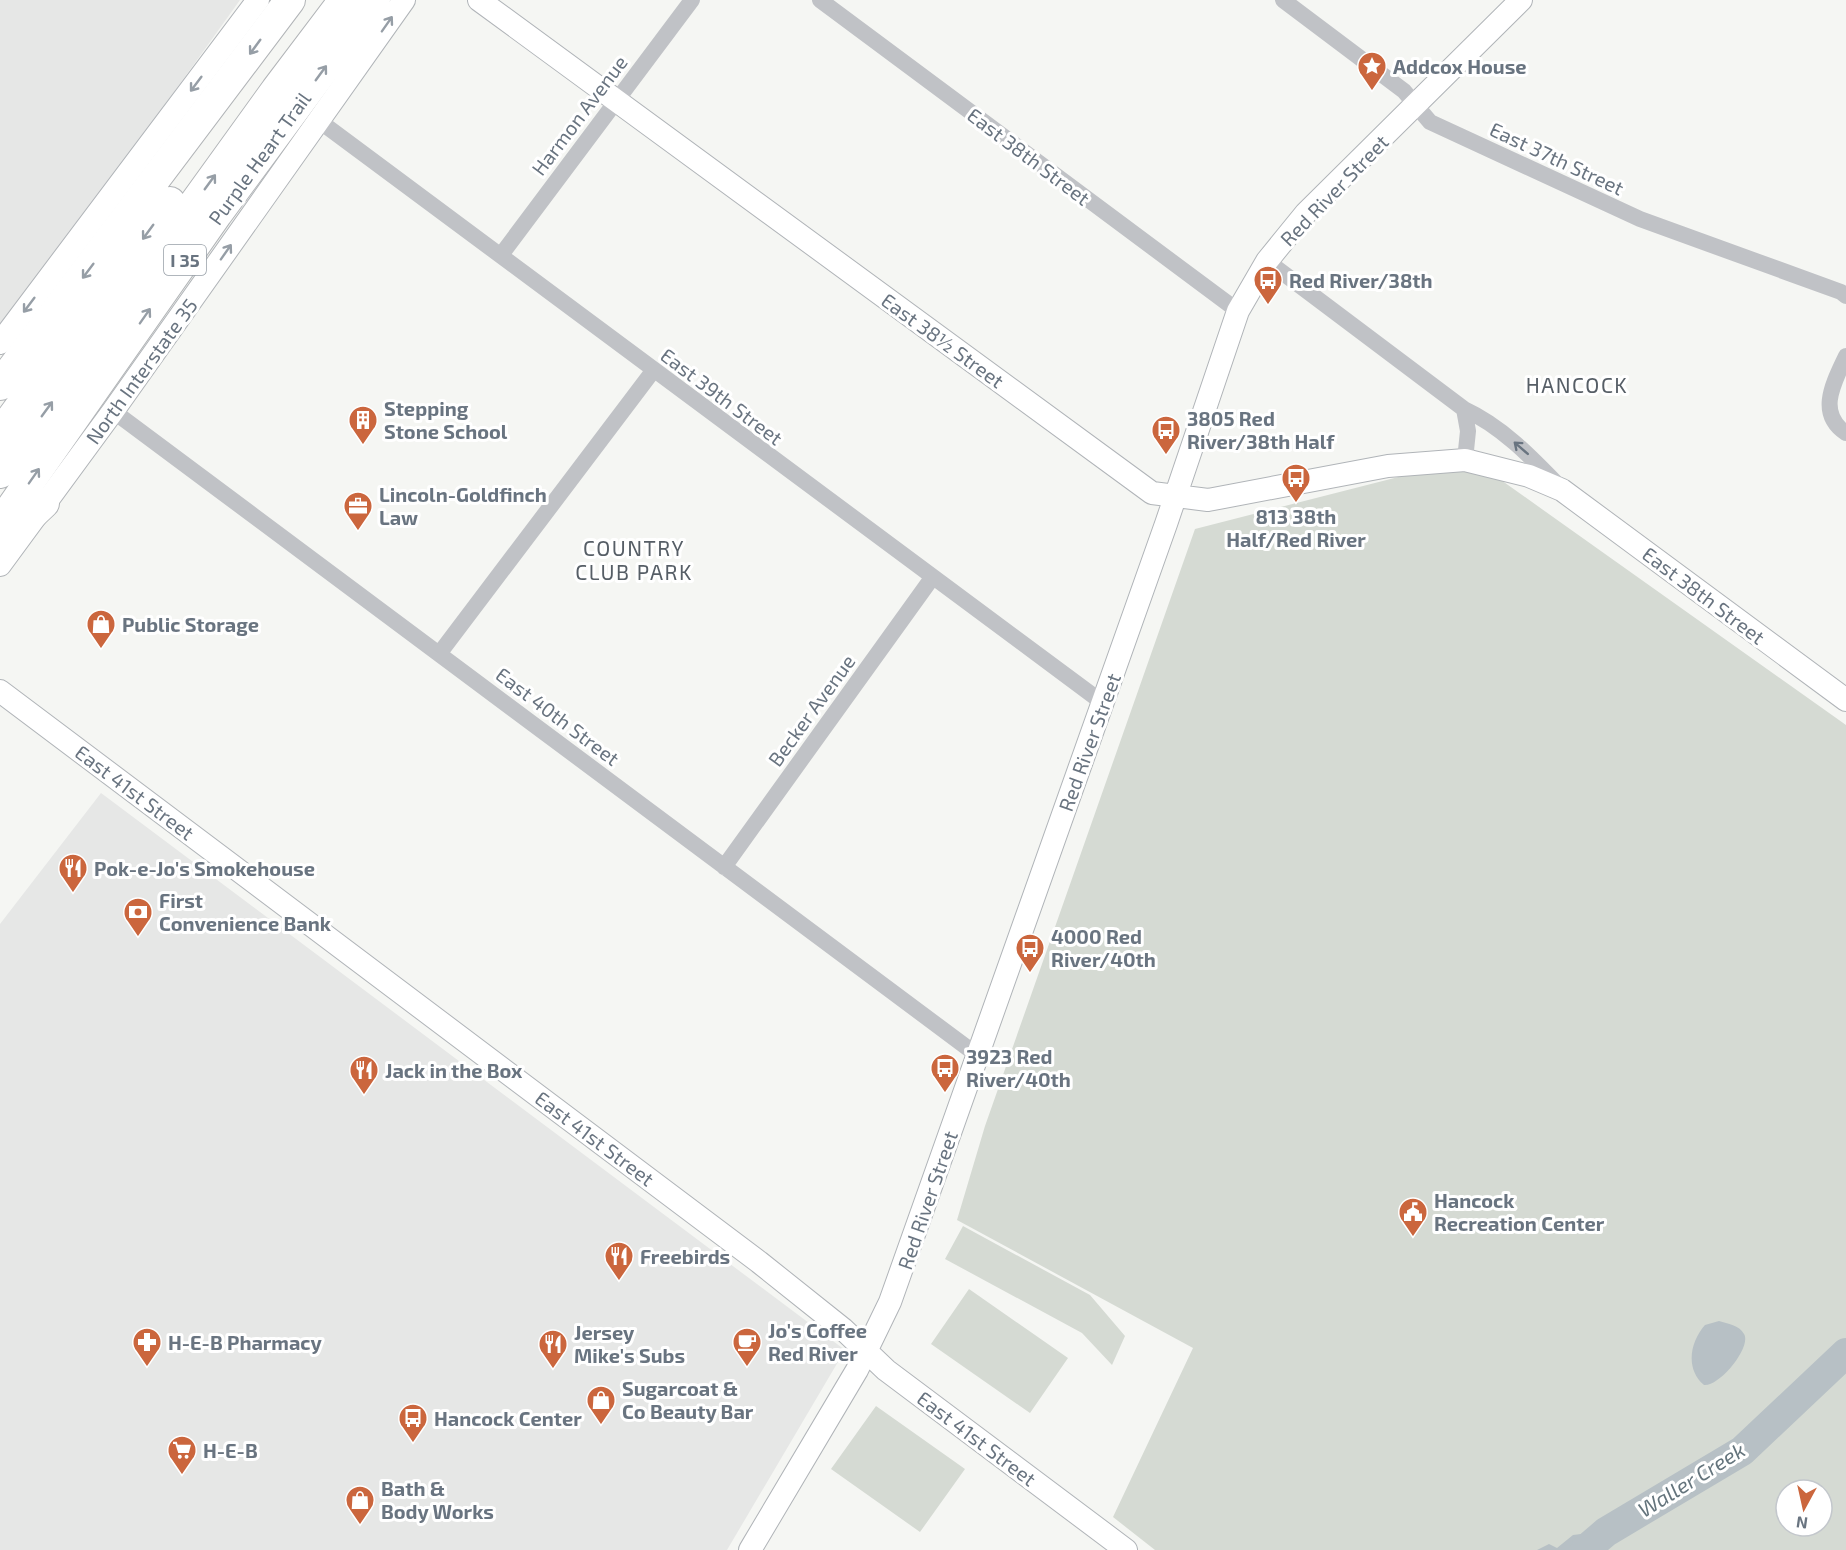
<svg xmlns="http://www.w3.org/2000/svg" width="1846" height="1550" viewBox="0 0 1846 1550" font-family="'Exo 2',sans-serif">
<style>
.built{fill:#e6e7e6}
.green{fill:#d5dad3;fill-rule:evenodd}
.water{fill:#b7c0c5}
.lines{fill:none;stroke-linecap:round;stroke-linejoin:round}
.river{stroke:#b7c0c5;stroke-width:30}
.secondary-casing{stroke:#b0b4b8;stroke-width:24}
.highway-casing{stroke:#b1b4b7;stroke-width:32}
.street{stroke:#c0c2c6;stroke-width:16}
.secondary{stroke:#fff;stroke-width:22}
.highway{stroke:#fff;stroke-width:30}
.oneway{stroke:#969ea6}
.oneway2{stroke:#697480}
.labels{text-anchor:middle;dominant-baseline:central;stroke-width:6;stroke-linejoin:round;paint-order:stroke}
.shield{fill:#fff;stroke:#969ea6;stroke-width:1.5}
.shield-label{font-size:18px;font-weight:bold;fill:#697480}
.poi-label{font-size:20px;font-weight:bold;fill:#697480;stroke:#fff;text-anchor:start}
.street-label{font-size:20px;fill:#697480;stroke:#fff}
.neighbourhood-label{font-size:21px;letter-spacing:1.5px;fill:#565e66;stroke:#fff}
.water-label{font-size:21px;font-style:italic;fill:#64747c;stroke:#fff}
</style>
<rect width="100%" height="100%" fill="#f5f6f3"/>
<path class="built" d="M0 0H240L78 226 0 325Z
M101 793 845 1350 727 1550H0V924Z"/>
<path class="green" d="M1465 460 1477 463 1846 725V1550H1155L1113 1517 1193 1348 957 1220 985 1126 1195 529ZM1786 1490H1822V1526H1786Z
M963 1226 1090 1295 1125 1336 1112 1365 1082 1333 945 1259Z
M969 1289 1068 1358 1030 1413 931 1344Z
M876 1406 965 1469 920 1532 831 1469Z"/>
<path class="water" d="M1719 1321C1728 1324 1739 1325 1744 1334 1752 1347 1719 1387 1704 1385 1685 1369 1690 1342 1705 1325Z
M1581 1534 1595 1550H1537L1549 1544 1557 1548 1573 1535Z"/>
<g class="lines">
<path class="river" d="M1585 1550 1606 1532 1742 1451 1846 1353"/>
<g class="secondary-casing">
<path id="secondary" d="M479 0 1152 493 1208 500 1388 466 1465 460 1529 476 1562 490 1846 700
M0 343 258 0
M0 565 113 411 404 0
M0 691 759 1262 843 1329 886 1370 1126 1550
M750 1550 857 1370 890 1302 1166 524 1238 311 1267 261 1306 213 1521 0"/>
</g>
<g class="highway-casing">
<path id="highway" d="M0 385 290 0
M0 434 170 202
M0 473 276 90 344 0
M0 524 217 214 375 0
M7 538 44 503"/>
</g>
<path class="street" d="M820 0 1238 311
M1283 0 1404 91 1430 122 1640 219 1841 292 1846 296
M318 120 1103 703
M501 255 692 0
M1267 261 1464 409C1501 426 1530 456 1558 485
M1846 356C1834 382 1816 413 1846 433
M1464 409 1468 431 1465 460
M113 411 977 1055
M439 654 653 371
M724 867 932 578"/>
<use href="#secondary" class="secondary"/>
<use href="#highway" class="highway"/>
</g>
<defs><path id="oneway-shaft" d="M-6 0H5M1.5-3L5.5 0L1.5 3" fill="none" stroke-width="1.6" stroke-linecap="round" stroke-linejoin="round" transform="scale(1.5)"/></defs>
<g class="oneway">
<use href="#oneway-shaft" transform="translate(387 24) rotate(-55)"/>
<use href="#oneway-shaft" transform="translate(255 47) rotate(126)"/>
<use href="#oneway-shaft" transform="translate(321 73) rotate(-54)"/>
<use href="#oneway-shaft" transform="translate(196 84) rotate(127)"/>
<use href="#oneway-shaft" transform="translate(210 182) rotate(-54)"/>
<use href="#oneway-shaft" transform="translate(148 232) rotate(126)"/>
<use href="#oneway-shaft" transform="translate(226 252) rotate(-55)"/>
<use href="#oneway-shaft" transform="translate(88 271) rotate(127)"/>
<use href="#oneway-shaft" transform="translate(29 305) rotate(127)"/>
<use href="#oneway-shaft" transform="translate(145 316) rotate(-55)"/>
<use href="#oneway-shaft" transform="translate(47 409) rotate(-54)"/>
<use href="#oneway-shaft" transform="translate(34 476) rotate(-55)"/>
</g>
<use class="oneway2" href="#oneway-shaft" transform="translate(1521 448) rotate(-139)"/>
<defs>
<g id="sight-pin" transform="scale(1.5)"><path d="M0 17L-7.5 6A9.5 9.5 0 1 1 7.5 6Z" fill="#cb663d" stroke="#fff"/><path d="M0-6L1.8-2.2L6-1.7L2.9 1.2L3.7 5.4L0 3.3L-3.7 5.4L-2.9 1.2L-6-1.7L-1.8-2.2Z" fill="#fff"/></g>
<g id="bus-pin" transform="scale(1.5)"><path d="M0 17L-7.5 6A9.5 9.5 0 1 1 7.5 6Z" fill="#cb663d" stroke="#fff"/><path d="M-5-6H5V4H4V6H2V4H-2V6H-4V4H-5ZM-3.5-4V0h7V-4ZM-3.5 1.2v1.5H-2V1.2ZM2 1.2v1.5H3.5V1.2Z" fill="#fff"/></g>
<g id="building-pin" transform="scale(1.5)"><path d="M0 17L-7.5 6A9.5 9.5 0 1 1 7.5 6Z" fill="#cb663d" stroke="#fff"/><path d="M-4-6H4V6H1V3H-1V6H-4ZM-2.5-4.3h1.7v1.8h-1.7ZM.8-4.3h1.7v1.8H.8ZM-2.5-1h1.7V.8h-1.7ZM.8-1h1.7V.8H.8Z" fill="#fff"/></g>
<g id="office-pin" transform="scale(1.5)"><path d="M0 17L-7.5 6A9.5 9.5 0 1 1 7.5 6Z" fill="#cb663d" stroke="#fff"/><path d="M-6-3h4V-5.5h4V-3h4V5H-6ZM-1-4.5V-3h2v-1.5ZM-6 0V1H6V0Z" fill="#fff"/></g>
<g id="shop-pin" transform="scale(1.5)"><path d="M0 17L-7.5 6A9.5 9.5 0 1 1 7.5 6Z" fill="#cb663d" stroke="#fff"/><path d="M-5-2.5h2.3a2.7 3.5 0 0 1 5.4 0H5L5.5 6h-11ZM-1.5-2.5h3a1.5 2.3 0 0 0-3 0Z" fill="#fff"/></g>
<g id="restaurant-pin" transform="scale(1.5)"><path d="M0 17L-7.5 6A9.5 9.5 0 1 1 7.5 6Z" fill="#cb663d" stroke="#fff"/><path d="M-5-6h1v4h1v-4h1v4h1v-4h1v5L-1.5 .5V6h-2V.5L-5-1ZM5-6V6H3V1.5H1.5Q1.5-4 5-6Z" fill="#fff"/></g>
<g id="bank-pin" transform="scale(1.5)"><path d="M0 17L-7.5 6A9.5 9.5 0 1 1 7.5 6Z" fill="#cb663d" stroke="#fff"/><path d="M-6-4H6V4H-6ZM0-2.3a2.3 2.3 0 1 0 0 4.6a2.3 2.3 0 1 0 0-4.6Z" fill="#fff"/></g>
<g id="civic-pin" transform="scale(1.5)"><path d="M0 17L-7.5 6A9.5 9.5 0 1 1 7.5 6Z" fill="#cb663d" stroke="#fff"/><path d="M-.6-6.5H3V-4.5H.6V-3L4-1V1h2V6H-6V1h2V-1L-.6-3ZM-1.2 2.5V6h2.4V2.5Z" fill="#fff"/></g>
<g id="pharmacy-pin" transform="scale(1.5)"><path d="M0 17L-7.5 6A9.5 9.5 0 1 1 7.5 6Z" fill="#cb663d" stroke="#fff"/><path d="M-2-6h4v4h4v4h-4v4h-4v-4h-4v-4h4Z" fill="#fff"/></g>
<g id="cafe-pin" transform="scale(1.5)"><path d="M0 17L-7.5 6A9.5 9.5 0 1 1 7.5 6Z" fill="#cb663d" stroke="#fff"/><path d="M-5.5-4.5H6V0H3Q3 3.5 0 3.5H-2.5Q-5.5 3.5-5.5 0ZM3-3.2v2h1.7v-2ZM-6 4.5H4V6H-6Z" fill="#fff"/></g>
<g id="supermarket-pin" transform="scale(1.5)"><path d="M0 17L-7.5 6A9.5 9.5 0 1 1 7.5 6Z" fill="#cb663d" stroke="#fff"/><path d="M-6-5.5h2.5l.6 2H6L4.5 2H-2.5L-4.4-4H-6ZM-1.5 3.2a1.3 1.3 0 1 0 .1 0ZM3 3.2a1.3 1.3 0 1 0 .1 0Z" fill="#fff"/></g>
</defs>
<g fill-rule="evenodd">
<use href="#sight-pin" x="1372" y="66"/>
<use href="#bus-pin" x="1268" y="280"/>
<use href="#building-pin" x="363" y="420"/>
<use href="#bus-pin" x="1166" y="430"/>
<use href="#bus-pin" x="1296" y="478"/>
<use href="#office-pin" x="358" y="506"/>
<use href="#shop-pin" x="101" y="624"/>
<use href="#restaurant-pin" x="73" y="868"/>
<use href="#bank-pin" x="138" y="912"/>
<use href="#bus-pin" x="1030" y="948"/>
<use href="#bus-pin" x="945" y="1068"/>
<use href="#restaurant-pin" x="364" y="1070"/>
<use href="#civic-pin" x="1413" y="1212"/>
<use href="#restaurant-pin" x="619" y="1256"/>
<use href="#pharmacy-pin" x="147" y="1342"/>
<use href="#cafe-pin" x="747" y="1342"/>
<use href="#restaurant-pin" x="553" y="1344"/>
<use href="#shop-pin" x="601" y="1400"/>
<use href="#bus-pin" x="413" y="1418"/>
<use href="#supermarket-pin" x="182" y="1450"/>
<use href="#shop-pin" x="360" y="1500"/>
</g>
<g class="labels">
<rect class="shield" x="164" y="245" width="42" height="30" rx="4.5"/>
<g class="shield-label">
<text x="185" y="260">I 35</text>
</g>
<g class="poi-label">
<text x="1393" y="66">Addcox House</text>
<text x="1289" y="280">Red River/38th</text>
<text x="384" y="408">Stepping<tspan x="384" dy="23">Stone School</tspan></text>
<text x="1187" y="418">3805 Red<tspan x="1187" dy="23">River/38th Half</tspan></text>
<text x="379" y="494">Lincoln-Goldfinch<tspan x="379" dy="23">Law</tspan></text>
<text x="1296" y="516" text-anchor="middle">813 38th<tspan x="1296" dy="23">Half/Red River</tspan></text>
<text x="122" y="624">Public Storage</text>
<text x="94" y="868">Pok-e-Jo's Smokehouse</text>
<text x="159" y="900">First<tspan x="159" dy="23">Convenience Bank</tspan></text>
<text x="1051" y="936">4000 Red<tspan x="1051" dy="23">River/40th</tspan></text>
<text x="966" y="1056">3923 Red<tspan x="966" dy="23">River/40th</tspan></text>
<text x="385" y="1070">Jack in the Box</text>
<text x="1434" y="1200">Hancock<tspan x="1434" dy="23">Recreation Center</tspan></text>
<text x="640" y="1256">Freebirds</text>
<text x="768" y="1330">Jo's Coffee<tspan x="768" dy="23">Red River</tspan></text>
<text x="574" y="1332">Jersey<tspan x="574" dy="23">Mike's Subs</tspan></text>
<text x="168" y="1342">H-E-B Pharmacy</text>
<text x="622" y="1388">Sugarcoat &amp;<tspan x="622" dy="23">Co Beauty Bar</tspan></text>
<text x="434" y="1418">Hancock Center</text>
<text x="203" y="1450">H-E-B</text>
<text x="381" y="1488">Bath &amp;<tspan x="381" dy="23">Body Works</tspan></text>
</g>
<g class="street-label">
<text transform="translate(579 115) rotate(-53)">Harmon Avenue</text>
<text transform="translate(1029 156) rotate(37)">East 38th Street</text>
<text transform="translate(259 158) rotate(-54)">Purple Heart Trail</text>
<text transform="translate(1557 158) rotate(25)">East 37th Street</text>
<text transform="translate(1334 190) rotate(-46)">Red River Street</text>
<text transform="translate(943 340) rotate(36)">East 38½ Street</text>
<text transform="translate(141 371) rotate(-54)">North Interstate 35</text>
<text transform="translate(722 396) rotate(37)">East 39th Street</text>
<text transform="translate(1704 595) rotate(37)">East 38th Street</text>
<text transform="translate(811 710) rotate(-54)">Becker Avenue</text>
<text transform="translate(558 716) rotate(37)">East 40th Street</text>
<text transform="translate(1089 742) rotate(-70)">Red River Street</text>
<text transform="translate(135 792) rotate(37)">East 41st Street</text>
<text transform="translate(595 1138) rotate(37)">East 41st Street</text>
<text transform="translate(927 1200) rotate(-71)">Red River Street</text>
<text transform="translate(977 1438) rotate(37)">East 41st Street</text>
</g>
<g class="neighbourhood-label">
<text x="1577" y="384">HANCOCK</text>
<text x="634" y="547">COUNTRY<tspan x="634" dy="24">CLUB PARK</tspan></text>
</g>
<g class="water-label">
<text transform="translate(1691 1479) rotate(-32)">Waller Creek</text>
</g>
</g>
<g transform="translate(1804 1508) rotate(188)"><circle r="28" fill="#ffffff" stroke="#c3c7cc" stroke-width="1.5"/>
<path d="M0-4.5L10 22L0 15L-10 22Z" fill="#cb663d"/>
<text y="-9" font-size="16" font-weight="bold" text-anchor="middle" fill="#697480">N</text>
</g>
</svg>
